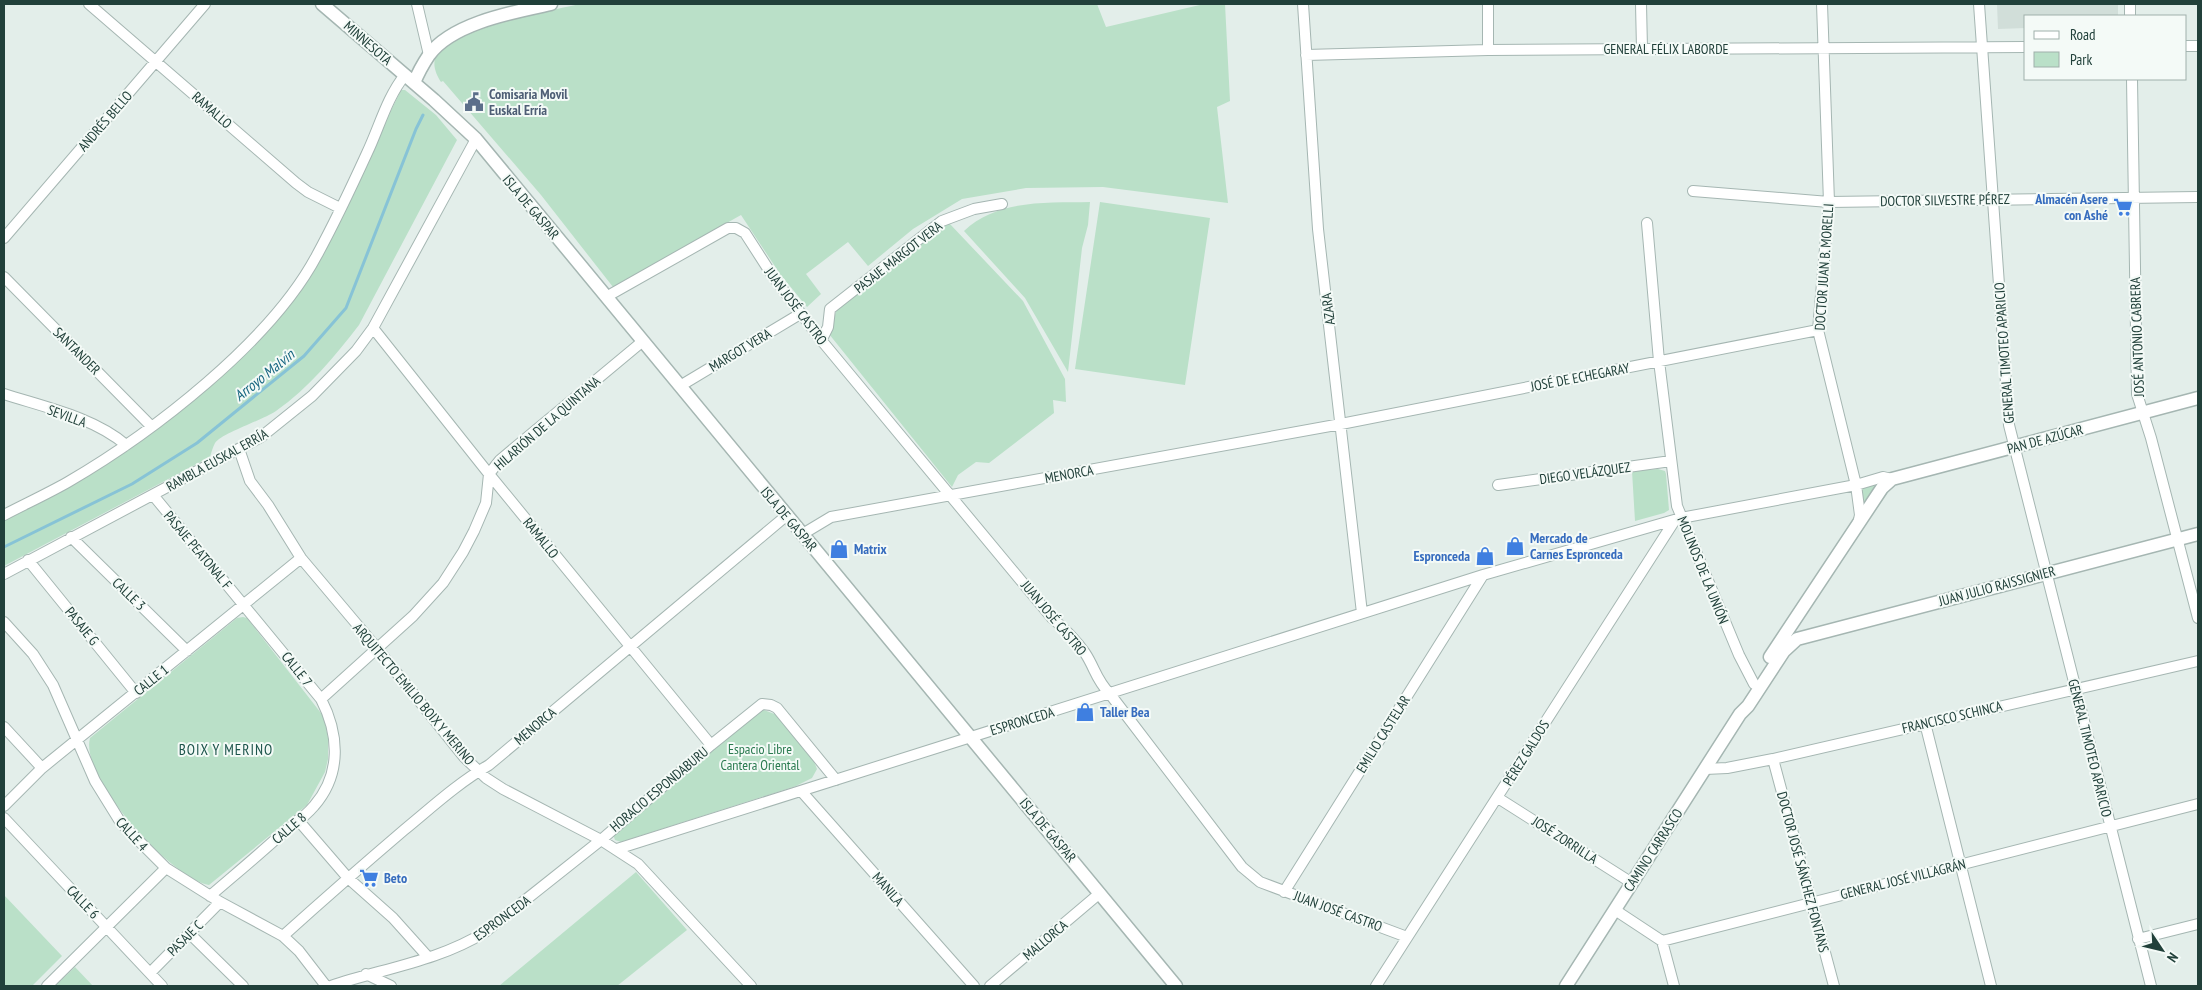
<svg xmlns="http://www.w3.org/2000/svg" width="2202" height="990" viewBox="0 0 2202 990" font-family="'PT Sans Narrow',sans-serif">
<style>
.built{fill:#d1ded9}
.green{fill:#bae0c8}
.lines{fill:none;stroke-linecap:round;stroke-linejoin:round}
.stream{stroke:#87c3d6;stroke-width:3}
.minor-casing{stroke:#a5b6b2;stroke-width:12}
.tertiary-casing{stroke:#a5b6b2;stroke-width:15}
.minor{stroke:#fff;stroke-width:10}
.tertiary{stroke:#fff;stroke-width:12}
.labels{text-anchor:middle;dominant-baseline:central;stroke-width:4;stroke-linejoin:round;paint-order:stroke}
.street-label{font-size:14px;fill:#21403a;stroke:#f4faf7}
.service-label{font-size:14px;font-weight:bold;fill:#4e5e75;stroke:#f4faf7;text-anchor:start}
.shop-label{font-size:14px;font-weight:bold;fill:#366cbe;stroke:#f4faf7;text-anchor:start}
.park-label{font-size:14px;fill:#297a4f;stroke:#f4faf7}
.water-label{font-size:15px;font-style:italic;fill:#176680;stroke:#f4faf7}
.neighbourhood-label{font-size:15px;letter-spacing:1px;fill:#1c544b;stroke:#f4faf7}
</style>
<rect width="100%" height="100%" fill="#e3eeea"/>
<path class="built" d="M1997 4H2118V16H2026V28L1998 29Z"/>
<path class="green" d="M580 4H1097L1106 27 1204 4H1225L1230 101 1217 107 1228 203 1103 187 1026 188 962 199 913 229 868 266 848 242 806 274 821 294 807 307 780 274 741 215 613 287 541 195 443 81 441 82C436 74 432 65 436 56 448 30 552 10 580 4Z
M401 90H405L436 115 457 140 359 325C335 356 309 388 276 411 263 420 222 433 215 443 213 447 211 453 210 457L4 566V520L104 466 163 425 216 381 246 352 295 298 310 277Z
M1090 202 1088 225 1082 248 1068 372 1025 298 964 231C998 199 1046 203 1090 202Z
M1100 202 1210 218 1185 385 1075 369Z
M949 223 1023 301 1065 379 1066 402 1053 400 1054 413 989 463 976 462 958 475 952 487 829 334 837 309Z
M1658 469 1665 471 1666 474 1669 510 1664 513 1635 521 1632 471Z
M1883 480 1863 508 1861 491C1866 484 1874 483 1883 480Z
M243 617 247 618 324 717 328 738V759L325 772 307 805 209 885C171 878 79 777 90 738L237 618Z
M764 710 777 715 813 759 817 769 812 778 796 786 621 842 615 840 613 834 758 711Z
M636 872 687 930 617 986H499Z
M4 895 62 956 32 986H4Z
M75 967 93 986H55Z"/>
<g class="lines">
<path class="stream" d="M4 547 132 484 197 443 304 356 346 308 416 129 423 115"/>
<g class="minor-casing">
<path id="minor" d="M89 4 296 183 308 192 340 208
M417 4 429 55
M1303 4 1318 229 1362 613
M1488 4V50
M1641 4 1642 49
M1822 4 1829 202 1818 330 1856 485 1860 515 1858 524
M1979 4 2009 425 2151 986
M2130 4V16
M2186 46H2198
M1306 55 1488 50 2026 47
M2132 79 2137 394 2151 438 2198 618
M1693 191 1829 202 2198 197
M1647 223 1659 361 1677 506 1739 655 1754 684
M4 238 205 4
M4 277 151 426
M606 297 728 228H736L745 233 772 275 817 335 1052 618C1064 628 1076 640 1085 653 1095 668 1096 680 1110 694L1242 867 1260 882 1407 937
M373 328 489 474 711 745
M821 341 828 327 830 309 942 221 974 209 1002 204
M680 386 800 314
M4 394C44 407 93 417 126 445
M239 449 250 481 268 505 301 558 376 647 464 757 486 778 503 789 601 840 638 864 751 986
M1498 485 1671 461
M153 495 321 699C339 734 342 774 314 806 304 818 289 828 277 838 255 858 232 877 210 896
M4 515C25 504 47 494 68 482 152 433 271 342 317 255 335 222 351 188 367 153 379 128 387 97 405 75
M801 535 831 517 1341 424 1818 330
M71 537 187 651
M28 560 136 693
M4 574 261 437 312 396 356 351 373 328 476 139
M4 622 33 654 53 685 95 781 121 823 166 868 220 902 283 936 299 951 326 986
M321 699 413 616 443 583 463 552 474 531 486 503 489 474 500 460 643 341
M1925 723 1991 986
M4 727 42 768
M1773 759 1834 986
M1705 769 1727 768 1773 759 2198 661
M802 792 974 986
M1498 798 1632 883
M4 806 42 768 301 558
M4 818 162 986
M298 820 348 878 393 918 428 957
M617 849 1483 575 1681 518 1856 485 1883 477 1892 479
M1284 892 1483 575
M1615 910 1662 941 2198 804
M189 933 243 986
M283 936C323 900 363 865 404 830 432 807 458 783 489 765L786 516
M2138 939 2198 924
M1662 941 1674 986
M150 973 220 902
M366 974 391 986
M47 986 166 868
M331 986C381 969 439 961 485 932L601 840 711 745 762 704 771 705 777 708 836 780
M990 986 1100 893
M1376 986 1675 520"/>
</g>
<g class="tertiary-casing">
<path id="tertiary" d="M322 4 434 100 476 139 1176 986
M414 83C418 73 423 64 429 55 452 23 514 12 551 4
M1770 657 1882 488 1892 479 2198 398
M1566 986 1740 714 1748 706 1784 651 1797 639 2198 534"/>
</g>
<use href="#minor" class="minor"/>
<use href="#tertiary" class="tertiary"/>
</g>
<defs>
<g id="civic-bare" transform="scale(1.5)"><path d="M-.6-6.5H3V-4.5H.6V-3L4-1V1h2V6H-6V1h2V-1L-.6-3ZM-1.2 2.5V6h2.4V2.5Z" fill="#5c6f8a" stroke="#f4faf7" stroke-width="2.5" paint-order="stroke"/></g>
<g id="supermarket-bare" transform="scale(1.5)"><path d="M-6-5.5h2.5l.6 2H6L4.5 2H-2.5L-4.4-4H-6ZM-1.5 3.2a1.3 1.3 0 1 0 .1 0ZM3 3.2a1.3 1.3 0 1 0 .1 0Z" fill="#3f7fe0" stroke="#f4faf7" stroke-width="2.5" paint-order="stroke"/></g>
<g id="shop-bare" transform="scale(1.5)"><path d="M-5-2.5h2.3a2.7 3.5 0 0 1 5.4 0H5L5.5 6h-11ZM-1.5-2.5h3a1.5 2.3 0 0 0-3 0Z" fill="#3f7fe0" stroke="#f4faf7" stroke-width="2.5" paint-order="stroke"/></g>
</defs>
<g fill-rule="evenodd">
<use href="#civic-bare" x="474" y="102"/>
<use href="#supermarket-bare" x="2123" y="207"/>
<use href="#shop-bare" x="1515" y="546"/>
<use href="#shop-bare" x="839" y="549"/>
<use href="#shop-bare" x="1485" y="556"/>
<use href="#shop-bare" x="1085" y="712"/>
<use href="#supermarket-bare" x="369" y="878"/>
</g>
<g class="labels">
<g class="street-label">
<text transform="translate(368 43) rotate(41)">MINNESOTA</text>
<text x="1666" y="49">GENERAL FÉLIX LABORDE</text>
<text transform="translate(212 110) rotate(41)">RAMALLO</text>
<text transform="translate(105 121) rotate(-49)">ANDRÉS BELLO</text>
<text transform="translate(1945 200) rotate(-1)">DOCTOR SILVESTRE PÉREZ</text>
<text transform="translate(531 207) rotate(50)">ISLA DE GASPAR</text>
<text transform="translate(898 257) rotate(-38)">PASAJE MARGOT VERA</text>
<text transform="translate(1824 267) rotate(-86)">DOCTOR JUAN B. MORELLI</text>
<text transform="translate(796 306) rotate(53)">JUAN JOSÉ CASTRO</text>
<text transform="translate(1328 309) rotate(-97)">AZARA</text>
<text transform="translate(2137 337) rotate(-92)">JOSÉ ANTONIO CABRERA</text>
<text transform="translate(740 350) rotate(-31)">MARGOT VERA</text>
<text transform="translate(77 351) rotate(45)">SANTANDER</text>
<text transform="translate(2004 353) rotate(-94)">GENERAL TIMOTEO APARICIO</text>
<text transform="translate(1580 377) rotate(-11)">JOSÉ DE ECHEGARAY</text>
<text transform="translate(67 416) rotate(20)">SEVILLA</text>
<text transform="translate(547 423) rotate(-41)">HILARIÓN DE LA QUINTANA</text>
<text transform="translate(2045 439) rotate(-15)">PAN DE AZÚCAR</text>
<text transform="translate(217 460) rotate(-29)">RAMBLA EUSKAL ERRÍA</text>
<text transform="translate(1585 473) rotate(-8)">DIEGO VELÁZQUEZ</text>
<text transform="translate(1069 474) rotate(-10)">MENORCA</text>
<text transform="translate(789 519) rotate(50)">ISLA DE GASPAR</text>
<text transform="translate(541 538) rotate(51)">RAMALLO</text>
<text transform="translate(198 550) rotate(50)">PASAJE PEATONAL F</text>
<text transform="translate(1703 570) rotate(68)">MOLINOS DE LA UNIÓN</text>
<text transform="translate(1997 586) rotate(-15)">JUAN JULIO RAISSIGNIER</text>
<text transform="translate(129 594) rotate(44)">CALLE 3</text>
<text transform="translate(1054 618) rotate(50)">JUAN JOSÉ CASTRO</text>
<text transform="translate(82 626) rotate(51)">PASAJE G</text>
<text transform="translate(297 669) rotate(51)">CALLE 7</text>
<text transform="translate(151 680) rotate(-39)">CALLE 1</text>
<text transform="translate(414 694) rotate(50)">ARQUITECTO EMILIO BOIX Y MERINO</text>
<text transform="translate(1952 717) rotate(-13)">FRANCISCO SCHINCA</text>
<text transform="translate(1022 721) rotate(-17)">ESPRONCEDA</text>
<text transform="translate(535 726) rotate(-40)">MENORCA</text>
<text transform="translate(1383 734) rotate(-58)">EMILIO CASTELAR</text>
<text transform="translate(2090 748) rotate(76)">GENERAL TIMOTEO APARICIO</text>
<text transform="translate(1526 753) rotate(-58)">PÉREZ GALDOS</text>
<text transform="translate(659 789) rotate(-40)">HORACIO ESPONDABURU</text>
<text transform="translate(289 828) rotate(-41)">CALLE 8</text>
<text transform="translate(1048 830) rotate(50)">ISLA DE GASPAR</text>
<text transform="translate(132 834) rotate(48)">CALLE 4</text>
<text transform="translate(1565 840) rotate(33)">JOSÉ ZORRILLA</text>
<text transform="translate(1653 850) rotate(-57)">CAMINO CARRASCO</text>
<text transform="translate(1803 872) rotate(75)">DOCTOR JOSÉ SÁNCHEZ FONTANS</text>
<text transform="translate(1903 879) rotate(-14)">GENERAL JOSÉ VILLAGRÁN</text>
<text transform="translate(888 889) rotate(49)">MANILA</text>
<text transform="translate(83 902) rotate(46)">CALLE 6</text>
<text transform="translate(1338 911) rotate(20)">JUAN JOSÉ CASTRO</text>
<text transform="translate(502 918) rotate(-36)">ESPRONCEDA</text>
<text transform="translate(185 938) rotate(-45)">PASAJE C</text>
<text transform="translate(1045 940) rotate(-40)">MALLORCA</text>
</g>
<g class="service-label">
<text x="489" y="94">Comisaria Movil<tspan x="489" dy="16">Euskal Erría</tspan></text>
</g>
<g class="shop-label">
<text x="2108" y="199" text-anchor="end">Almacén Asere<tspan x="2108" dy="16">con Ashé</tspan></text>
<text x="1530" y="538">Mercado de<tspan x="1530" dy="16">Carnes Espronceda</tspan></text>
<text x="854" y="549">Matrix</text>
<text x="1470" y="556" text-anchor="end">Espronceda</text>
<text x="1100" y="712">Taller Bea</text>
<text x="384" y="878">Beto</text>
</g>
<g class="park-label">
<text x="760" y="749">Espacio Libre<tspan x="760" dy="16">Cantera Oriental</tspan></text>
</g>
<g class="water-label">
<text transform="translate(264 375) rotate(-39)">Arroyo Malvín</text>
</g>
<g class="neighbourhood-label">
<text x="226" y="749">BOIX Y MERINO</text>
</g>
</g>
<rect width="2202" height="990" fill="none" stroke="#21403a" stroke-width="10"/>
<rect x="2024" y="15" width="162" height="65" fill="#f4faf7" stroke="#a0b0ab"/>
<rect x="2034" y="31" width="25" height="8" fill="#ffffff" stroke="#a0b0ab"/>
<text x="2070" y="40" font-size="15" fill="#21403a">Road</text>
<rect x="2034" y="52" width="25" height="15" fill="#bae0c8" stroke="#a0b0ab"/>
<text x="2070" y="65" font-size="15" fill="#21403a">Park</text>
<g transform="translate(2162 950) rotate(125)" stroke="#f4faf7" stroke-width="4" paint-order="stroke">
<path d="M0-4L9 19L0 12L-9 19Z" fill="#21403a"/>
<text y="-8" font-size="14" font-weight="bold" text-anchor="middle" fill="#21403a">N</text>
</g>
</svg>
